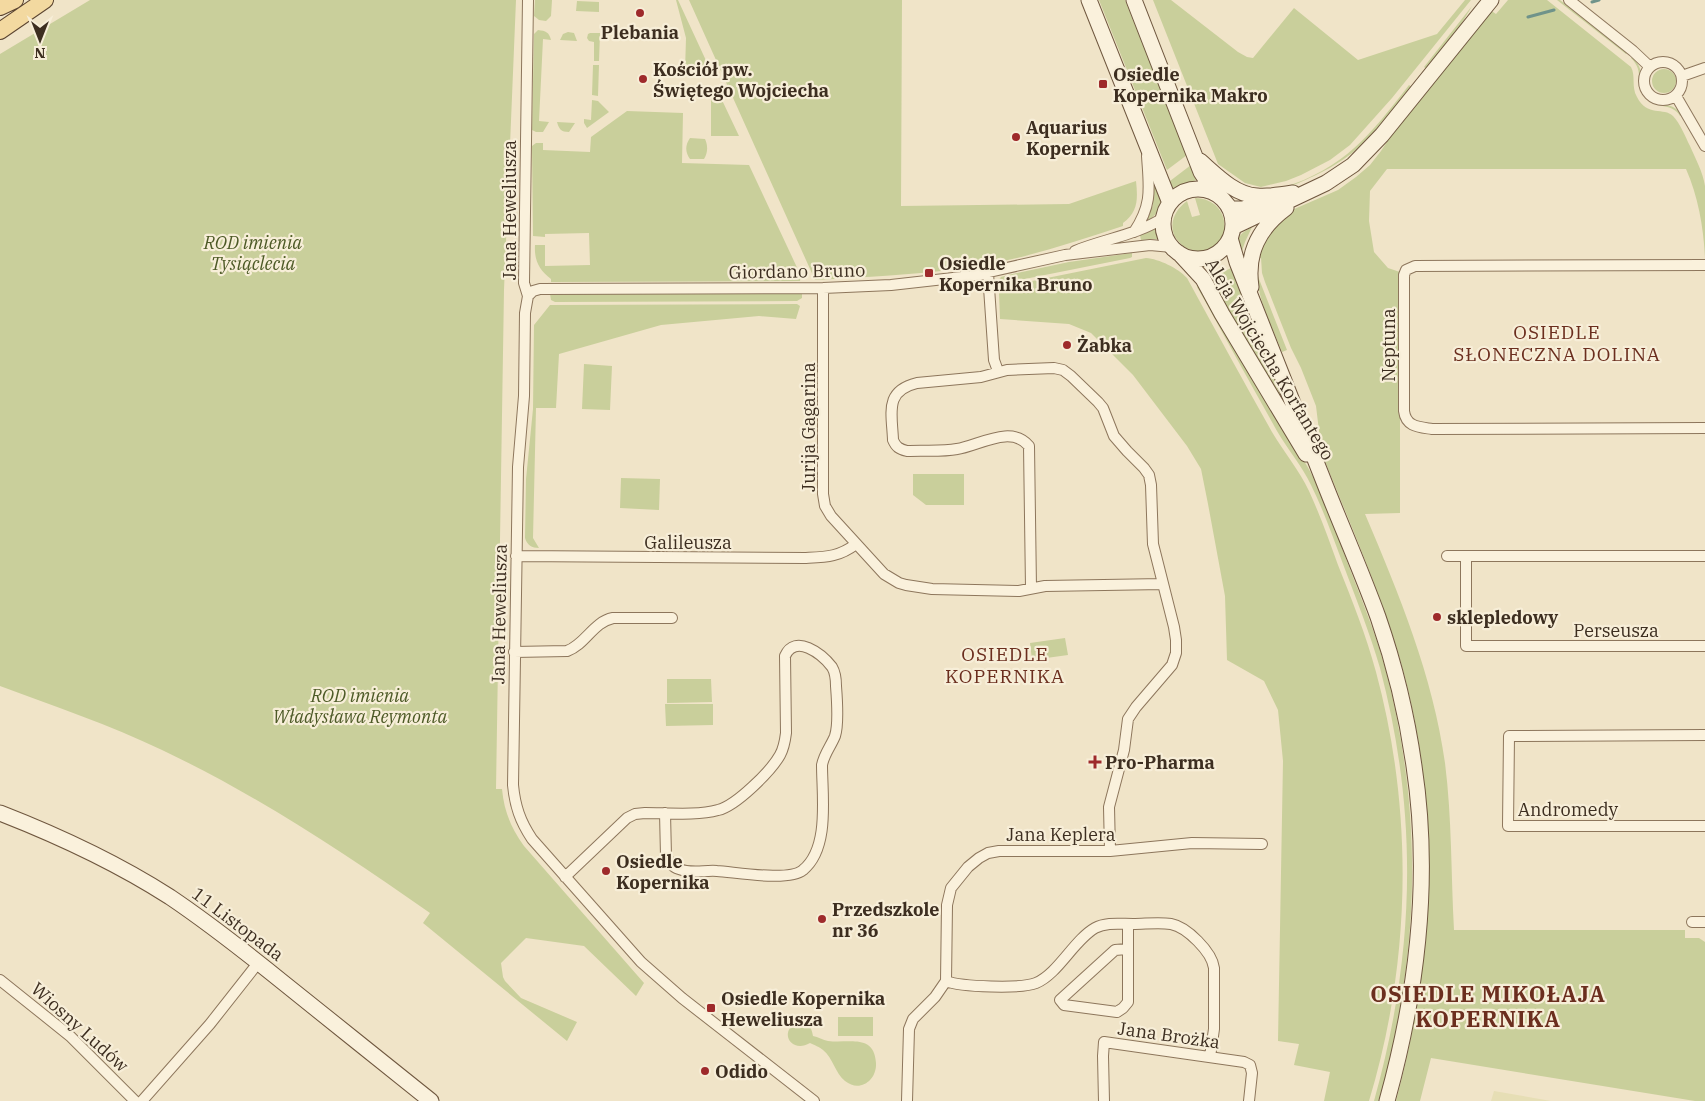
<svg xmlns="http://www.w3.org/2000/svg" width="1705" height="1101" viewBox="0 0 1705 1101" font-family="'IBM Plex Serif',serif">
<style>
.farmland{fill:#e6deb5}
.green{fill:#c9cf9b}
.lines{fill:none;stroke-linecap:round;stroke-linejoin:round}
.stream{stroke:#6f938a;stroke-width:3}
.street-casing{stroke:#8d765c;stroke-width:12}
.secondary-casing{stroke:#6f573f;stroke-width:17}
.primary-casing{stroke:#5b4430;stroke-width:18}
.street{stroke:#faf1dc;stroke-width:10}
.secondary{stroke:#faf1dc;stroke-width:15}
.primary{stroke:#f3d9a0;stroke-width:16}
.poi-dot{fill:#9e2a2b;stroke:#f7eed8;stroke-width:2}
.labels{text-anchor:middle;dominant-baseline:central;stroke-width:4.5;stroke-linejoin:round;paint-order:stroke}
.poi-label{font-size:18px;font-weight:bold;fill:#3d2e20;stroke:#f7eed8;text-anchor:start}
.street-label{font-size:18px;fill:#3d2e20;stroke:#f7eed8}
.park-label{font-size:18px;font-style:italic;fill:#4d5a26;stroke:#f7eed8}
.neighbourhood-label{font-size:19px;letter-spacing:1px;fill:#6b2e1e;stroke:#f7eed8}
.district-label{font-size:22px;font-weight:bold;letter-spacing:1px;fill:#6b2e1e;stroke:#f7eed8}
</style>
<rect width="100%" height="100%" fill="#f0e4c8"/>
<path class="farmland" d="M1494 1091 1551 1101H1491Z"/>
<path class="green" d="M90 0H516L504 290 496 789H502C504 811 511 828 524 846L644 983 636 996 584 946 526 938 501 963 503 977 505 981 521 998 577 1022 567 1041 423 923 430 913C344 853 257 795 162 750 110 725 54 706 0 686V54Z
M535 0H552L551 16 546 21 539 20 534 16Z
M676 0H678L709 67 707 71H685L686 38Z
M689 0H902L901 206 1069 204 1136 181C1138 199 1138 212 1123 223V226C1071 243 1018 261 964 268 915 275 865 277 815 280Z
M1099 0H1125L1187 155 1167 170Z
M1153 0H1171L1238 52 1247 57 1253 58 1294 8 1358 60 1437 34 1465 0H1471L1392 98 1350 145 1330 160 1301 175 1286 181 1261 187 1245 183 1218 164Z
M1508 0H1547L1631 67C1636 76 1631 87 1637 97 1647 117 1664 107 1673 116 1680 123 1685 136 1690 146 1695 158 1703 172 1705 186 1705 209 1705 236 1705 259 1704 229 1698 196 1686 169H1387L1370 191 1369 221 1374 252 1388 268 1400 272V513L1365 514C1399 594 1433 676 1445 763 1452 818 1451 875 1454 930H1685V938H1699L1705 942V1101H1695L1431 1058 1420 1101H1396C1436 953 1442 797 1397 649 1375 579 1344 510 1317 441L1320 439 1316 406 1301 368 1291 348 1265 282 1262 273 1261 258H1256L1261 242 1292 210 1338 190 1356 177 1370 165 1381 151 1396 128 1490 10 1496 14Z
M1557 0H1560L1627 53 1626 54Z
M577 1 599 2V12L576 11Z
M1472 6 1452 40 1428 70 1424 67Z
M538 30C546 31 549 32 551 40L543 39 539 121 549 122 543 132H536L532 130 534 34Z
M568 32 574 33 577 41 560 40 563 34Z
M590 33H600L599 61H594V42L589 41 587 38 588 34Z
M1632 57C1649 73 1634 81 1645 96 1656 109 1671 99 1682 115L1680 116C1672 102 1656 110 1646 98 1633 84 1646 73 1631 58Z
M593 65H599L598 96 592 95Z
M1652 81a12 12 0 1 1 24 0a12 12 0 1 1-24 0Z
M1409 85 1413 88C1384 125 1358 156 1314 176 1303 181 1293 186 1282 188 1345 168 1370 135 1409 85Z
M711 94 721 98 739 136H711Z
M592 100 598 101 609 112 587 128 584 123V119L591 120Z
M627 111 683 113 682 163 749 165 801 276 800 281 551 282V279C539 270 534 260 535 245H545V266L590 265 589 233 545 234V237L533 236 532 146 536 143H543V150L590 152 591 137Z
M557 122 575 123 569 132C561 132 559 129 557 122Z
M690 138 705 139C708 145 708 153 704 159H690C685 152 685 145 690 138Z
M1191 165 1196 180 1173 188 1170 181Z
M1160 185C1164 202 1160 214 1145 223L1153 205 1152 188Z
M1195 198C1235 199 1233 253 1197 251 1190 250 1184 248 1180 243 1166 229 1173 211 1187 201L1192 217 1200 215Z
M1252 227 1245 242 1240 257C1236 241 1236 235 1252 227Z
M1155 228 1158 239 1141 240 1140 235Z
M1132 253V257L1130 258 995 285 1001 277 1008 275 1069 262Z
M1146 258C1159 259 1178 268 1187 278 1215 329 1243 381 1272 432 1284 452 1299 470 1309 491 1320 515 1329 540 1338 565 1352 600 1366 635 1376 672 1414 813 1411 962 1369 1101H1324L1330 1072 1294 1065 1299 1044 1278 1041 1283 761 1278 710 1264 681 1227 660 1225 596 1208 504 1201 469 1187 446 1133 375 1091 333 1069 324 1000 319 999 292 1002 287Z
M1231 268 1273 376 1306 443 1303 445 1211 278Z
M1257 274 1287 350 1282 352C1272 327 1258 301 1257 274Z
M1200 284C1211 299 1219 317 1228 333 1244 361 1259 389 1275 417 1286 437 1302 455 1312 475 1327 503 1337 535 1348 564 1361 598 1375 632 1385 667 1424 815 1420 954 1379 1101H1374C1415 954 1419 816 1380 668 1370 633 1356 599 1343 564 1333 538 1324 511 1311 485 1302 466 1288 450 1277 431 1253 388 1229 345 1205 301L1197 287Z
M802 293V298L797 301 555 302 551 300 550 294Z
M797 304 800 306 796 319 759 316 661 325 559 354 556 408H536L533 538 539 548C532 548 527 545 525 538L526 479 533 409 534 325 550 305Z
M584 364 612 366 610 410 582 409Z
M913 474H964V505H926L913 495Z
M621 478 660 479 659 510 620 508Z
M1065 638 1068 655 1032 660 1030 643Z
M667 679H711L712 702 667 703Z
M665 704H713V725L666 726Z
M838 1017H873V1036H838Z
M799 1021C809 1023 811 1026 813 1036 818 1037 823 1040 828 1041 848 1044 874 1033 876 1063 877 1080 860 1093 845 1081 835 1073 833 1058 823 1050 820 1047 814 1045 810 1043 791 1054 777 1031 799 1021Z"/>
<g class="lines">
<path class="stream" d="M1592 2 1599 0
M1528 17 1554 10"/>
<g class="street-casing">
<path id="street" d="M528 0 524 283 528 296 525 313 524 396 518 467 513 785C515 806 520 821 532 839L641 962 682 998 814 1101
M1569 0 1633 51 1650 67
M1644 81a19 19 0 1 1 38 0a19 19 0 1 1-38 0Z
M1682 76 1705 68
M1676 96 1705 146
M1134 232C1153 204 1149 187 1147 156
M1075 251C1104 239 1137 235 1163 218
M1705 265 1415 266 1406 270 1404 275V411C1406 427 1419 427 1432 429L1705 428
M988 273 994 360 998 371
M823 288V494L825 506 831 516 884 574 899 583 906 585 932 589 1019 591 1045 586 1163 584
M528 296 533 291 540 289 823 288 891 285 971 276 1065 255 1150 245 1172 247
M516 556 806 558C826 557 839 557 856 544
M1447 556H1705
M1466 556V646H1705
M1031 588 1029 446C1011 424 978 446 957 449 941 452 923 450 907 451 899 449 896 447 893 440 892 413 884 391 917 383L981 377 1007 370 1054 368 1063 370 1071 376 1098 402 1103 408 1114 436 1127 451 1144 468 1149 475 1151 485 1153 544 1174 627 1176 640V653L1172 665 1136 707 1128 719 1124 750 1109 807 1110 851
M514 652 567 651C586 644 593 622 613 618H672
M1705 735 1509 736 1508 826H1705
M565 877 627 818 635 814 645 813C667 813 697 816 718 810 736 806 771 771 780 755 784 748 785 741 786 733L785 656C795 633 822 654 832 667 835 672 836 680 836 686 837 699 839 724 835 736 831 746 824 754 822 765 822 796 830 848 803 870 789 882 735 872 717 871 705 870 690 874 679 869 672 867 669 862 666 856L665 813
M1692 922H1705
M1127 949 1115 950 1060 1000 1064 1005 1117 1012 1123 1008 1128 1002V924
M0 980 70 1036 135 1101
M946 981C961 987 1021 989 1036 983 1058 974 1074 940 1095 928 1106 922 1120 924 1133 924 1145 924 1159 922 1171 924 1187 927 1212 952 1214 968V1029L1210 1057
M142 1101 210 1024 258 963
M907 1101 909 1029 913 1019 935 997 946 981 947 905 951 888 968 867 979 858 988 853 999 851H1110L1192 843 1262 844
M1104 1101 1103 1056 1104 1042 1244 1062 1250 1065 1252 1073 1249 1101"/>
</g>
<g class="secondary-casing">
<path id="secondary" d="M1089 0 1170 203
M1134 0 1201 172 1215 193
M1200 161C1216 175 1235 195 1257 196 1269 197 1281 195 1293 193
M1163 224a35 35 0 1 1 70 0a35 35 0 1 1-70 0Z
M1230 209H1243L1267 202
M1233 227 1326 183 1353 165 1382 135 1491 0
M1230 238 1237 262C1267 337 1296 412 1326 487 1343 530 1362 573 1378 617 1395 666 1407 716 1414 766 1431 878 1417 993 1387 1101
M1179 253 1203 279 1222 314 1306 454
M1251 287C1246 253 1259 228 1286 208
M0 813C59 836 117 863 170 897 210 924 248 954 285 984 334 1023 382 1062 431 1101"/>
</g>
<g class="primary-casing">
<path id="primary" d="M0 7 15 0
M0 31 45 0"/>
</g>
<use href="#street" class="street"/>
<use href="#secondary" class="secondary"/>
<use href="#primary" class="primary"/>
</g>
<g class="poi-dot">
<circle cx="640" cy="13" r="5"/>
<circle cx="643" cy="79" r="5"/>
<rect x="1098" y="79" width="10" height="10" rx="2.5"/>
<circle cx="1016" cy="137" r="5"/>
<rect x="924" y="268" width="10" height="10" rx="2.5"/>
<circle cx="1067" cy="345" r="5"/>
<circle cx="1437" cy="617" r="5"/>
<path d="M1092.5 754.5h5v5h5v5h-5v5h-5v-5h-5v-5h5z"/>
<circle cx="606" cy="871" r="5"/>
<circle cx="822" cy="919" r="5"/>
<rect x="706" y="1003" width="10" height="10" rx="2.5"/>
<circle cx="705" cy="1071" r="5"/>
</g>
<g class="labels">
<g class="poi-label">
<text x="640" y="32" text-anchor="middle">Plebania</text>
<text x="653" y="69">Kościół pw.<tspan x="653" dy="21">Świętego Wojciecha</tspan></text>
<text x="1113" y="74">Osiedle<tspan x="1113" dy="21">Kopernika Makro</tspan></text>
<text x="1026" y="127">Aquarius<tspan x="1026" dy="21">Kopernik</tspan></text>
<text x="939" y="263">Osiedle<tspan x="939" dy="21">Kopernika Bruno</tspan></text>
<text x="1077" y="345">Żabka</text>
<text x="1447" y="617">sklepledowy</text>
<text x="1105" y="762">Pro-Pharma</text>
<text x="616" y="861">Osiedle<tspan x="616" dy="21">Kopernika</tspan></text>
<text x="832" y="909">Przedszkole<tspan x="832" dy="21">nr 36</tspan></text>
<text x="721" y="998">Osiedle Kopernika<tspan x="721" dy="21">Heweliusza</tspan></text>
<text x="715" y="1071">Odido</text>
</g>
<g class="street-label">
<text transform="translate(509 210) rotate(-90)">Jana Heweliusza</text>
<text transform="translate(797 271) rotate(-1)">Giordano Bruno</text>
<text transform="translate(1388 345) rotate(-90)">Neptuna</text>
<text transform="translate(1270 359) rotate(59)">Aleja Wojciecha Korfantego</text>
<text transform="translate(808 427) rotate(-90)">Jurija Gagarina</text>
<text x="688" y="542">Galileusza</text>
<text transform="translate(499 614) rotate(-89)">Jana Heweliusza</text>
<text x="1616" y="630">Perseusza</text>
<text x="1568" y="809">Andromedy</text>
<text x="1061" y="834">Jana Keplera</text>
<text transform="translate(238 924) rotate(37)">11 Listopada</text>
<text transform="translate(80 1027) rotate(42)">Wiosny Ludów</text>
<text transform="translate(1169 1035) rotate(8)">Jana Brożka</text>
</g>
<g class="park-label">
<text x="253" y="242">ROD imienia<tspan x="253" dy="21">Tysiąclecia</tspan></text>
<text x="360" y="695">ROD imienia<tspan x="360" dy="21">Władysława Reymonta</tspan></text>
</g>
<g class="neighbourhood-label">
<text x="1557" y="332">OSIEDLE<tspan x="1557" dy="22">SŁONECZNA DOLINA</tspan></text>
<text x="1005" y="654">OSIEDLE<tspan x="1005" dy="22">KOPERNIKA</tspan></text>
</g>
<g class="district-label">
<text x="1488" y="993">OSIEDLE MIKOŁAJA<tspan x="1488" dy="25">KOPERNIKA</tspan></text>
</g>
</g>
<g transform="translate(40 40) rotate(180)" stroke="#f7eed8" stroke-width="4" paint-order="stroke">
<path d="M0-4L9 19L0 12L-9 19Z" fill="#3d2e20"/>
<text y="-8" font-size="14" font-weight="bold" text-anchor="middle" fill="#3d2e20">N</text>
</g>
</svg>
